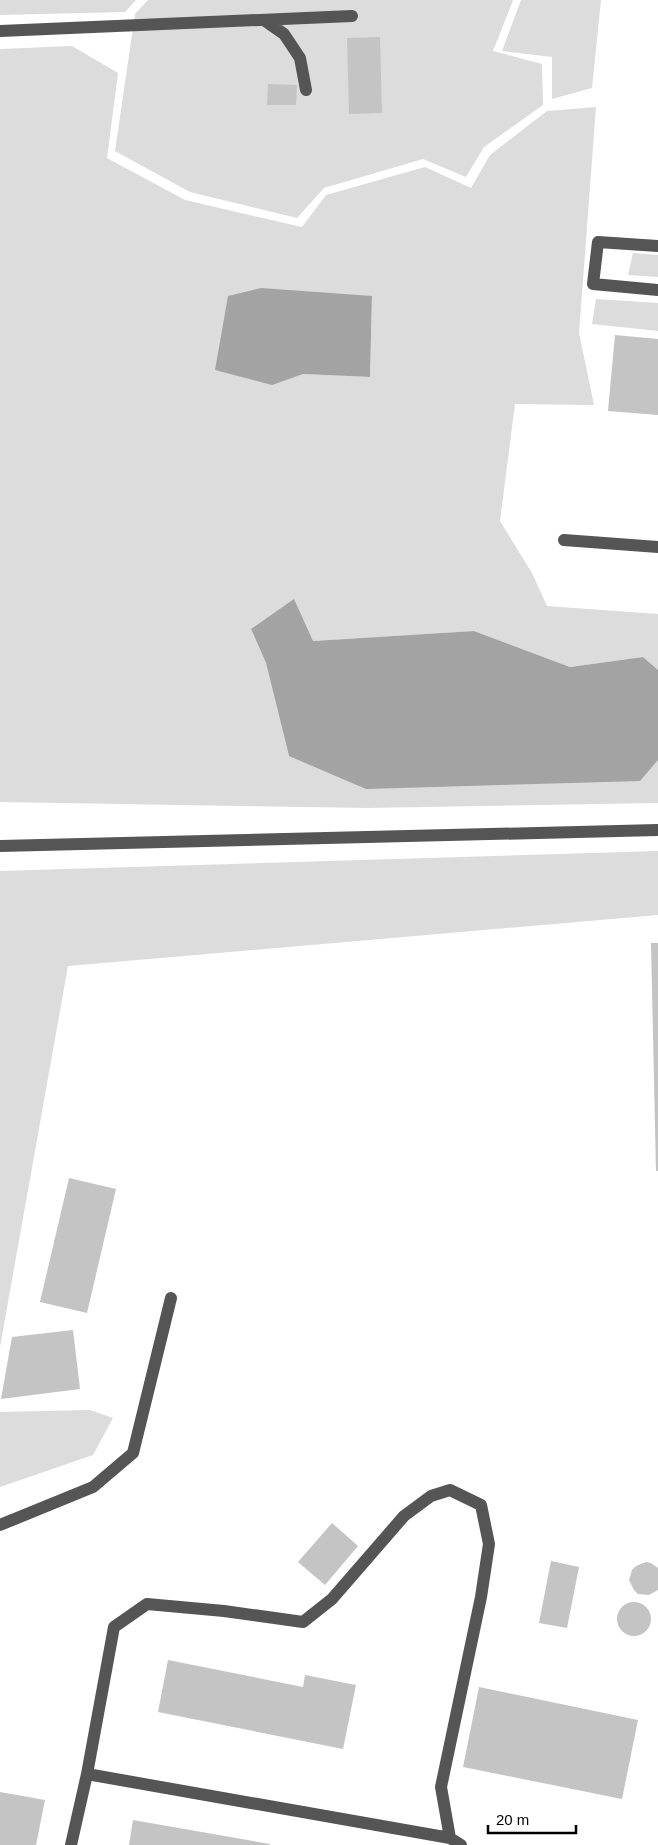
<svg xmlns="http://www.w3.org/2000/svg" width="658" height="1845" viewBox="0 0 658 1845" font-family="Helvetica,sans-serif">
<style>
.green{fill:#dcdcdc;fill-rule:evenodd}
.water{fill:#a3a3a3}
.building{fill:#c4c4c4}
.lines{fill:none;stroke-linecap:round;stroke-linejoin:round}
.minor{stroke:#555;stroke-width:12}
</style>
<rect width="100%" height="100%" fill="#fff"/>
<path class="green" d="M0 0H136L125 12 0 15Z
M148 0H513L493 51 542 64 543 105 484 147 466 177 423 159 324 188 297 218 190 192 115 151 135 14Z
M521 0H601L592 88 552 99V57L502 51Z
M72 46 118 73 107 158 185 200 302 227 326 195 425 167 471 188 490 155 547 111 596 107 579 333 594 405 515 404 500 521 532 573 547 606 658 614V670L643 657 570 667 474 631 313 641 251 629 266 663 289 756 639 781 658 760V803L368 808 0 802V49ZM372 296 370 377 303 374Z
M633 253 658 255V277L628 275Z
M596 299 658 303V331L592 324Z
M658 851V915L68 966 0 1347V871Z
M90 1410 113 1418 93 1455 0 1487V1412Z"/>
<path class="water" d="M261 288 372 296 370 377 303 374 272 385 215 370 228 296Z
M294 599 313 641 474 631 570 667 643 657 658 670V760L640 781 366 789 289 756 266 663 251 629Z"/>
<path class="building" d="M380 37 382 113 349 114 347 38Z
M268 84 297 85 296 105H267Z
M615 335 658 339V415L608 411Z
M651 943H658V1171H656Z
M69 1178 116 1189 87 1313 40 1302Z
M73 1330 80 1389 1 1399 12 1337Z
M332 1523 358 1546 325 1585 298 1562Z
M551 1561 579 1567 567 1628 539 1623Z
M646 1562 651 1563 658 1568V1590L649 1595 638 1594 634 1590 629 1580 632 1570 636 1566Z
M617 1619a17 17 0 1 1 34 0a17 17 0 1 1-34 0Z
M168 1660 303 1687 305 1675 356 1685 343 1749 158 1712Z
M479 1687 638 1720 622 1799 463 1767Z
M0 1792 45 1800 36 1845H0Z
M133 1820 270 1844V1845H129Z"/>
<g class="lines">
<path class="minor" d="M264 20 284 34 300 58 306 90
M0 31 352 16
M658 246 598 242 593 284 658 290
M564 540 658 547
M0 846 658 830
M0 1525 93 1487 133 1453 171 1298
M87 1774 114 1627 147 1604 224 1611 303 1622 332 1599 404 1516 431 1496 450 1490 481 1505 489 1544 481 1597 441 1787 450 1838
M71 1845 87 1774 450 1838 461 1845"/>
</g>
<path d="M488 1825v8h88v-8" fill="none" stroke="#000000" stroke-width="2.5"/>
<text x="496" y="1825" font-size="15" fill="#000000" stroke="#ffffff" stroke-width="4" paint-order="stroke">20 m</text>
</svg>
